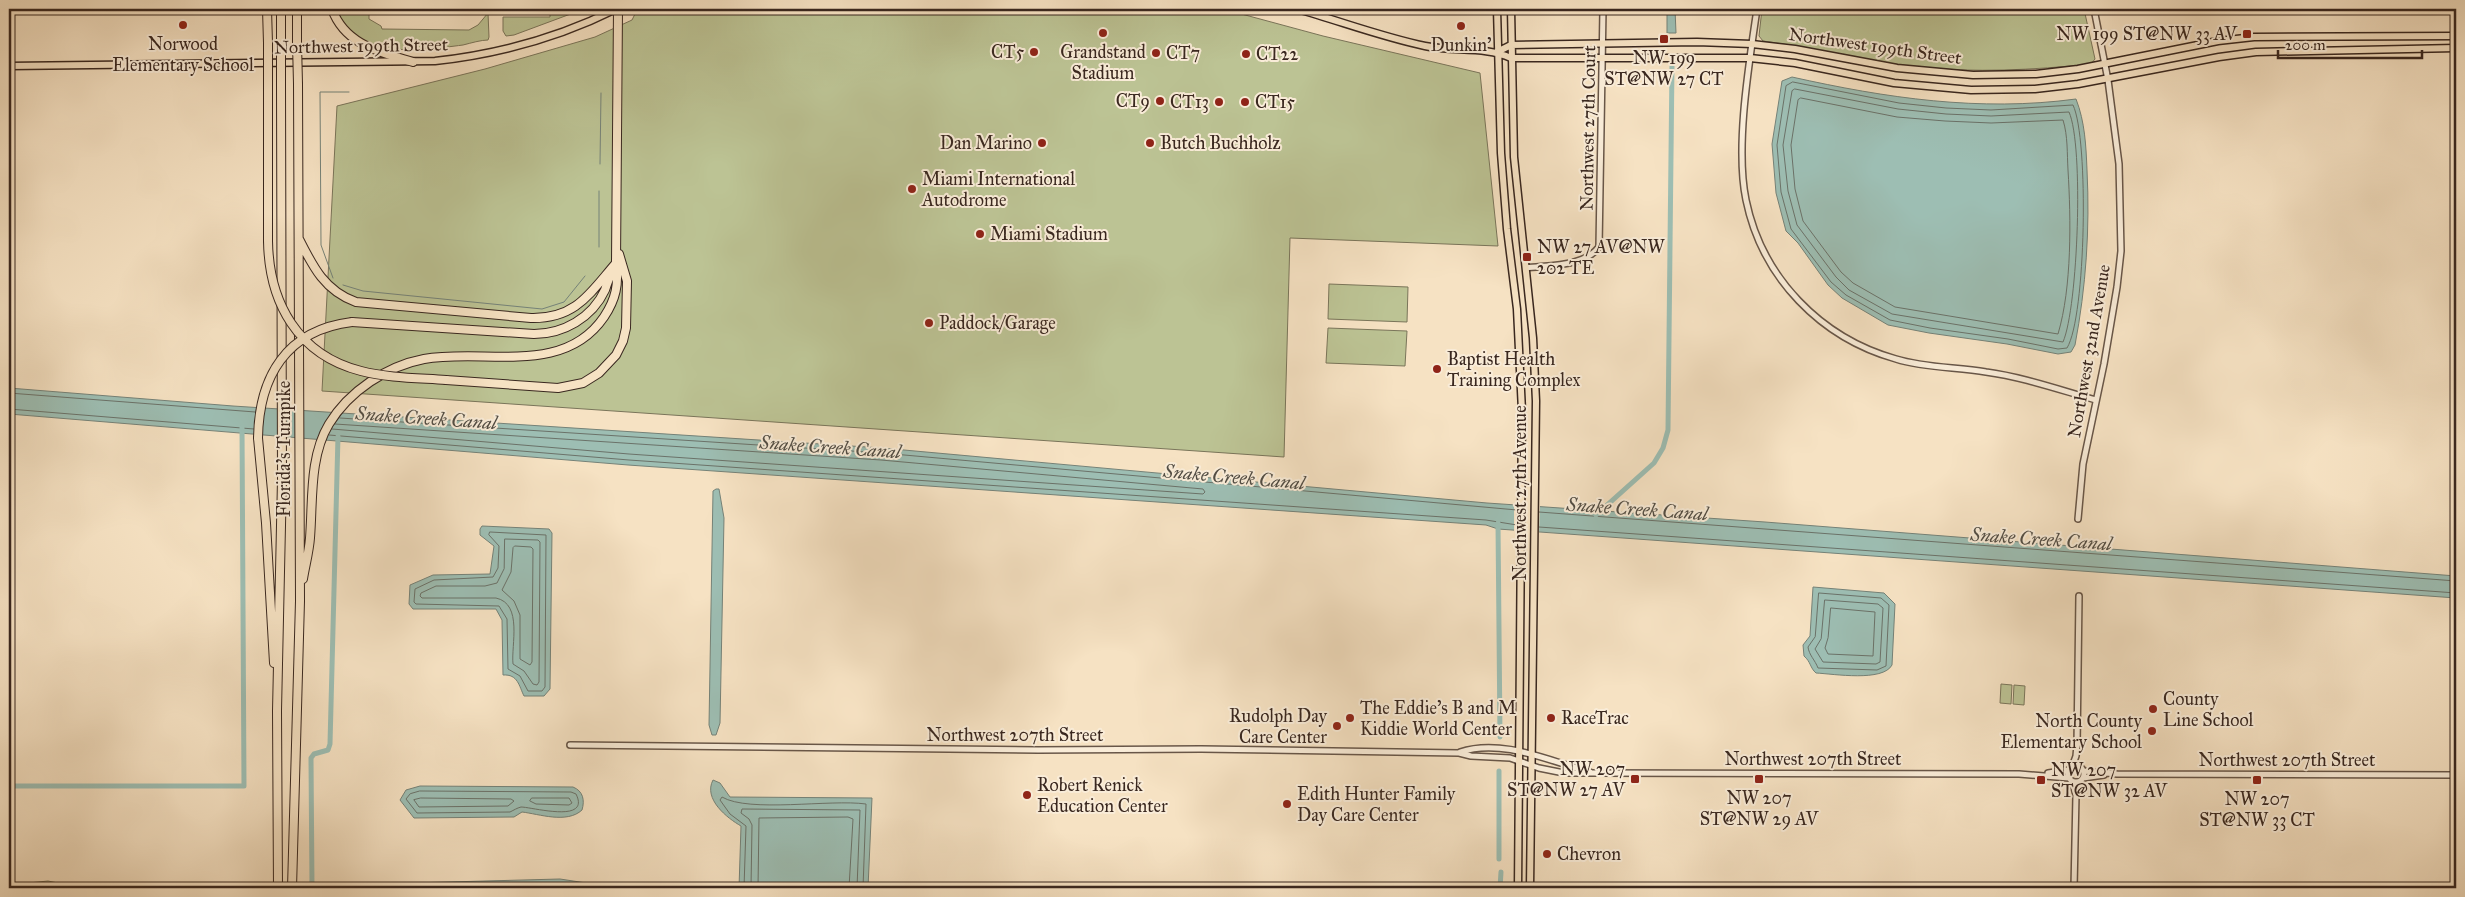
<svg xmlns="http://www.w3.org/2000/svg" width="2465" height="897" viewBox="0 0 2465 897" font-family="'IM FELL Great Primer',serif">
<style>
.green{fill:#bcc394;stroke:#7a755a}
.water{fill:#9dbeb3;stroke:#758278}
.pier{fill:#f6e2c3}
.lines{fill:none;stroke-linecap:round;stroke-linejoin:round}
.shore{stroke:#6b7269;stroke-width:1}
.stream{stroke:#758278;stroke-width:1}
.canal{stroke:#9dbeb3;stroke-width:5}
.tertiary-casing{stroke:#685648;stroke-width:8}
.primary-casing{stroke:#39271f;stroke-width:9}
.motorway-casing{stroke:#39271f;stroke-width:10}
.tertiary{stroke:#f9ecd8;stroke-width:5}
.primary{stroke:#f6e2c3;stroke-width:6}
.motorway{stroke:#f6e2c3;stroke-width:8}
.motorway-bridge-casing{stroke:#39271f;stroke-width:10;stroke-linecap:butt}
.motorway-bridge{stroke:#f6e2c3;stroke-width:8}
.poi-dot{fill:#8f2418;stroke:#f9ecd8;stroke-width:2}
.labels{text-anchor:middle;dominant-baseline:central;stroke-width:4;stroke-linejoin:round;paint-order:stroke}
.poi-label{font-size:18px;fill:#39271f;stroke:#f9ecd8;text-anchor:start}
.street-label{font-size:18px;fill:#39271f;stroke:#f9ecd8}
.water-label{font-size:19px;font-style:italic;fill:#524d44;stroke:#f9ecd8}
</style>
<rect width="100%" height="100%" fill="#f6e2c3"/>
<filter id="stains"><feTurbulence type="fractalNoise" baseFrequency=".004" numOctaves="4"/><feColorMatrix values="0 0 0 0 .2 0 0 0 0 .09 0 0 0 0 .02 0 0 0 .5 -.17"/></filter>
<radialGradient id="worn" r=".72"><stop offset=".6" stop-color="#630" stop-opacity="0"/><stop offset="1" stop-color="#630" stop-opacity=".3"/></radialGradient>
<path class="green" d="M336 9H369V19L381 26 382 29 469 30 478 25 488 13 489 37 488 40C481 40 471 43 463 45 416 51 357 60 336 9Z
M573 9H584L514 35 506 36 503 31V17H550V13H561Z
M644 9H1223L1323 36 1480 73 1498 246 1290 238 1284 457 322 391 337 106 485 69 595 37 632 20 635 14Z
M1762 9H2084L2095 59 2091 64C2033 70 1975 73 1917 67 1865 61 1815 48 1763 41L1759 36Z
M1329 284 1408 287 1407 322 1328 319Z
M1328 328 1407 331 1405 366 1326 363Z
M2001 684 2012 685 2011 704 2000 703Z
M2014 685 2025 686 2024 705 2013 704Z
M48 881 83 888H9V885Z"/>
<path class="water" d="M1667 9H1675L1676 33H1667Z
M1792 77C1886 98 1980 112 2076 99 2085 122 2086 146 2087 170 2090 229 2086 287 2075 345L2071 352 2058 354 2007 344 1929 333 1888 325 1842 298 1828 285 1798 243 1786 231 1776 193 1772 144 1782 81Z
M9 388 233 406 882 448 1487 503 1765 522 2456 576V598L1498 529 1486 525 628 465 9 414Z
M716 489H719L724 518 720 723 716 735H712L709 725 713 491Z
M482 526 549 529 552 533 550 689 544 696H524C519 686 518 674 503 675L502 620 496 609H413L409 604 410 585 433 575 490 574 494 546 480 535V529Z
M1813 587 1884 593 1895 604 1892 665C1883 682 1834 674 1816 673 1810 668 1811 662 1804 656L1803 645 1810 636Z
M713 780 720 783 730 797 872 798 868 888H739L741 826C727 818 703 799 713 780Z
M420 786 573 787C583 791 585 800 582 810 567 824 539 814 522 812L514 817 414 818 400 800 406 790Z
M560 879 619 888H336V885Z"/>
<path class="pier" d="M1514 503 1540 504 1539 534 1514 533Z"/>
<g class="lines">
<path class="shore" d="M1793 82 1899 103 1946 108 1991 110 2073 105C2089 139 2086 317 2067 348L2058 349 2008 339 1930 328 1890 320 1846 295 1831 282 1791 229 1781 192 1777 145 1786 86Z
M1795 89 1898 109 1946 114 1991 116 2069 112C2084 146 2078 307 2063 342L1892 314 1849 290 1836 277 1797 225 1788 191 1783 145 1792 91Z
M1801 98 1897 117 1945 121 1991 123 2063 120C2068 136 2067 154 2068 170 2071 219 2072 287 2058 334L1895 307 1853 283 1841 272 1803 221 1795 189 1791 145 1798 100Z
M9 393 255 412
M9 409 254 429
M340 418 882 453 1517 510
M332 429 629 454 1203 494 1205 492 1203 489 881 460 335 424
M329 435 629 460 1486 520 1517 525
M1539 512 2456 581
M1539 527 2456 593
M490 532 546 535 545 687 542 691H528L520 676 508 669 507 619 499 606 416 604 414 602 415 589 434 580 493 577 498 568 499 546 489 535Z
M505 539 538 540 540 542 539 682 537 685 533 684 524 671 513 664C511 645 523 604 496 598H422L420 596 421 593 436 586H485L497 583 504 569Z
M515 546 531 547 533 549 532 662 530 665 520 659V615L514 601 502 590 511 572 513 548Z
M1819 593 1881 598 1889 605 1886 666 1877 670 1818 668C1815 660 1809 655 1808 647L1815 637Z
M1825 600 1878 604 1883 608 1880 662 1876 664 1823 662 1815 649 1821 639Z
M1831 608 1875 612 1873 656 1828 654 1825 648 1828 638Z
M420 791 571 792 576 794C591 824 532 807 521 807 517 808 514 810 510 812L417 813 406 799 410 794Z
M421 798 511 799 514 801 508 806 419 807 414 800Z
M532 798H569L572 803 569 805 536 804 530 801Z
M390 888 559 884 591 888
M744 888 746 826 730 814 720 800 722 797C749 813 830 799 866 804L863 888
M751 888 752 825 749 819 741 813 742 809 860 810 857 888
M758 888 759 818 848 817 853 819 849 888"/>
<path class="stream" d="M600 164 601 93
M599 191V247
M333 278 321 245 320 92H349
M343 285 363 291 542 309 564 302 585 276"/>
<path class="canal" d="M1596 515 1654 463 1663 448 1668 430 1672 64
M1498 523 1500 737
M1499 771V859
M9 786H244L242 427
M312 888 311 758 314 754 328 750 330 744 338 436
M1500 888 1501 872"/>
<g class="tertiary-casing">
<path id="tertiary" d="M1757 9C1749 64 1735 147 1746 200 1762 278 1821 338 1896 359 1925 368 1956 367 1986 372 2023 377 2060 390 2096 400
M1526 268C1549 265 1584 267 1599 247L1603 9
M2078 519 2083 464 2104 364 2117 287 2121 251 2119 164 2108 80 2094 9
M570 745 1038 750 1201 749 1459 753 1471 756 1510 758 1539 768 1564 773H1593L2019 774 2069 778
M1460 752C1502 738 1549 761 1590 772
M2068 774a8 8 0 1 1 16 0a8 8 0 1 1-16 0Z
M2072 767 2076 756 2077 745 2079 596
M2084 771 2117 774 2456 775
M2048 773 2069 770
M2083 778 2104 775
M2072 781 2076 795 2074 888"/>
</g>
<g class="primary-casing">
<path id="primary" d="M1297 9C1340 21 1382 37 1425 46 1454 52 1485 46 1511 58H1750L1795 63 1894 83 1971 90 2035 89 2078 84 2219 57 2256 52 2456 48
M1497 9 1501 153 1507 229 1517 309 1522 411 1518 888
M1511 9 1514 157 1533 338 1536 401 1530 888
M1497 52 1511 45 1697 42 1752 44 1795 49 1897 68 1973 75 2036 74 2078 69 2218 41 2254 37 2456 36
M9 66 435 61C499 54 558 38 616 9"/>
</g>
<g class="motorway-casing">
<path id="motorway" d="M267 9 268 43
M297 9V43
M332 9C345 45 380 52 413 62
M281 43V9
M268 84V241
M299 239C313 267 325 291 356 302L531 318C576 319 590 293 616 263
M352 322 534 334C563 334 592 318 605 290 607 284 609 278 612 272
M446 380 558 388 583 383 599 373 616 355 623 341 626 328 627 281 619 254
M258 438 266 523 274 663
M303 579C305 566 309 552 310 538 313 501 309 457 329 424 349 391 387 366 424 359 484 348 563 377 604 317 616 299 619 284 616 263L618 9
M278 888 277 711 282 479 281 84
M292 888 300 601 298 84"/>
</g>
<use href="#tertiary" class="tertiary"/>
<use href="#primary" class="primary"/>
<use href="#motorway" class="motorway"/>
<g class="motorway-bridge-casing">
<path id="motorway-bridge" d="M268 43V84
M281 43V84
M297 43 298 84
M268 241C269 303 298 355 361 371 388 378 418 378 446 380
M258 438C259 377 286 330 352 322"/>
</g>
<use href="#motorway-bridge" class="motorway-bridge"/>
</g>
<g class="poi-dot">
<circle cx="183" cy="25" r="5"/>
<circle cx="1461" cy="26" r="5"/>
<circle cx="1103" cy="33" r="5"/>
<rect x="2242" y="29" width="10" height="10" rx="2.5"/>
<rect x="1659" y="34" width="10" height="10" rx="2.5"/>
<circle cx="1034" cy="52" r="5"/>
<circle cx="1156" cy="53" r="5"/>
<circle cx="1246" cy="54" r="5"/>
<circle cx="1160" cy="101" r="5"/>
<circle cx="1219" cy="102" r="5"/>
<circle cx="1245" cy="102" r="5"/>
<circle cx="1042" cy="143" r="5"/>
<circle cx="1150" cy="143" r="5"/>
<circle cx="912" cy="189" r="5"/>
<circle cx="980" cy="234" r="5"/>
<rect x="1522" y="252" width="10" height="10" rx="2.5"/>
<circle cx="929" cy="323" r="5"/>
<circle cx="1437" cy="369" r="5"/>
<circle cx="2153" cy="709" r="5"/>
<circle cx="1350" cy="718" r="5"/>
<circle cx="1551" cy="718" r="5"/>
<circle cx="1337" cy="726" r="5"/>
<circle cx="2152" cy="731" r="5"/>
<rect x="1630" y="774" width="10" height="10" rx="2.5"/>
<rect x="1754" y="774" width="10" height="10" rx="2.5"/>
<rect x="2036" y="775" width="10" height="10" rx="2.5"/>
<rect x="2252" y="775" width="10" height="10" rx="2.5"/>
<circle cx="1027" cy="795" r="5"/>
<circle cx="1287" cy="804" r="5"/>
<circle cx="1547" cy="854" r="5"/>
</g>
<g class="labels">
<g class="poi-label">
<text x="2237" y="34" text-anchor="end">NW 199 ST@NW 33 AV</text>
<text x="183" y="44" text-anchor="middle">Norwood<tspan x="183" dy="21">Elementary School</tspan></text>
<text x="1461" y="45" text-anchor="middle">Dunkin'</text>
<text x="1024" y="52" text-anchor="end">CT5</text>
<text x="1103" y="52" text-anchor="middle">Grandstand<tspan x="1103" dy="21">Stadium</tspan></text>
<text x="1166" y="53">CT7</text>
<text x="1256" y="54">CT22</text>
<text x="1664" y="58" text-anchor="middle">NW 199<tspan x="1664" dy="21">ST@NW 27 CT</tspan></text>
<text x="1150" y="101" text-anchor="end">CT9</text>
<text x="1209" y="102" text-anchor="end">CT13</text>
<text x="1255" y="102">CT15</text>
<text x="1032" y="143" text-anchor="end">Dan Marino</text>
<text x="1160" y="143">Butch Buchholz</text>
<text x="922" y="179">Miami International<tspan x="922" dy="21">Autodrome</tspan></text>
<text x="990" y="234">Miami Stadium</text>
<text x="1537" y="247">NW 27 AV@NW<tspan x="1537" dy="21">202 TE</tspan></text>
<text x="939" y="323">Paddock/Garage</text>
<text x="1447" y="359">Baptist Health<tspan x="1447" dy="21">Training Complex</tspan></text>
<text x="2163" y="699">County<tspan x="2163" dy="21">Line School</tspan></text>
<text x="1360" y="708">The Eddie's B and M<tspan x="1360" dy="21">Kiddie World Center</tspan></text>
<text x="1327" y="716" text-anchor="end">Rudolph Day<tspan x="1327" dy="21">Care Center</tspan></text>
<text x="1561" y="718">RaceTrac</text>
<text x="2142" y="721" text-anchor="end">North County<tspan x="2142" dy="21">Elementary School</tspan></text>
<text x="1625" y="769" text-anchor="end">NW 207<tspan x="1625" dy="21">ST@NW 27 AV</tspan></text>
<text x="2051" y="770">NW 207<tspan x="2051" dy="21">ST@NW 32 AV</tspan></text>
<text x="1037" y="785">Robert Renick<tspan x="1037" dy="21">Education Center</tspan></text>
<text x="1297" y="794">Edith Hunter Family<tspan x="1297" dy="21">Day Care Center</tspan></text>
<text x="1759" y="798" text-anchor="middle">NW 207<tspan x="1759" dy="21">ST@NW 29 AV</tspan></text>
<text x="2257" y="799" text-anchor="middle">NW 207<tspan x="2257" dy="21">ST@NW 33 CT</tspan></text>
<text x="1557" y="854">Chevron</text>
</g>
<g class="street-label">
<text transform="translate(361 46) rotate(-1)">Northwest 199th Street</text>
<text transform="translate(1875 46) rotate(8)">Northwest 199th Street</text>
<text transform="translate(1588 128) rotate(-89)">Northwest 27th Court</text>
<text transform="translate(2089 351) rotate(-80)">Northwest 32nd Avenue</text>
<text transform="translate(284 449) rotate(-90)">Florida's Turnpike</text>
<text transform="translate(1520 493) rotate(-90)">Northwest 27th Avenue</text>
<text x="1015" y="735">Northwest 207th Street</text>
<text x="1813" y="759">Northwest 207th Street</text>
<text x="2287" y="760">Northwest 207th Street</text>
</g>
<g class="water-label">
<text transform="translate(426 418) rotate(4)">Snake Creek Canal</text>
<text transform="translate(830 447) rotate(4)">Snake Creek Canal</text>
<text transform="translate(1234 477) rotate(5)">Snake Creek Canal</text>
<text transform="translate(1637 509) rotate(4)">Snake Creek Canal</text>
<text transform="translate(2041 539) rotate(4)">Snake Creek Canal</text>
</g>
</g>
<rect width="2465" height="897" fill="none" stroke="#f6e2c3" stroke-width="30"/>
<rect x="10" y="10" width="2445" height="877" fill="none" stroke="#39271f" stroke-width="2.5"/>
<rect x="15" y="15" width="2435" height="867" fill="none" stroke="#39271f"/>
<path d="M2278 50v8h144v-8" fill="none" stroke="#39271f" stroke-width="2.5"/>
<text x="2285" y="50" font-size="15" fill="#39271f" stroke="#f9ecd8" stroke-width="4" paint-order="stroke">200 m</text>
<rect width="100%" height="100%" filter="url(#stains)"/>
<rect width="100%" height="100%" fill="url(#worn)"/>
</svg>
